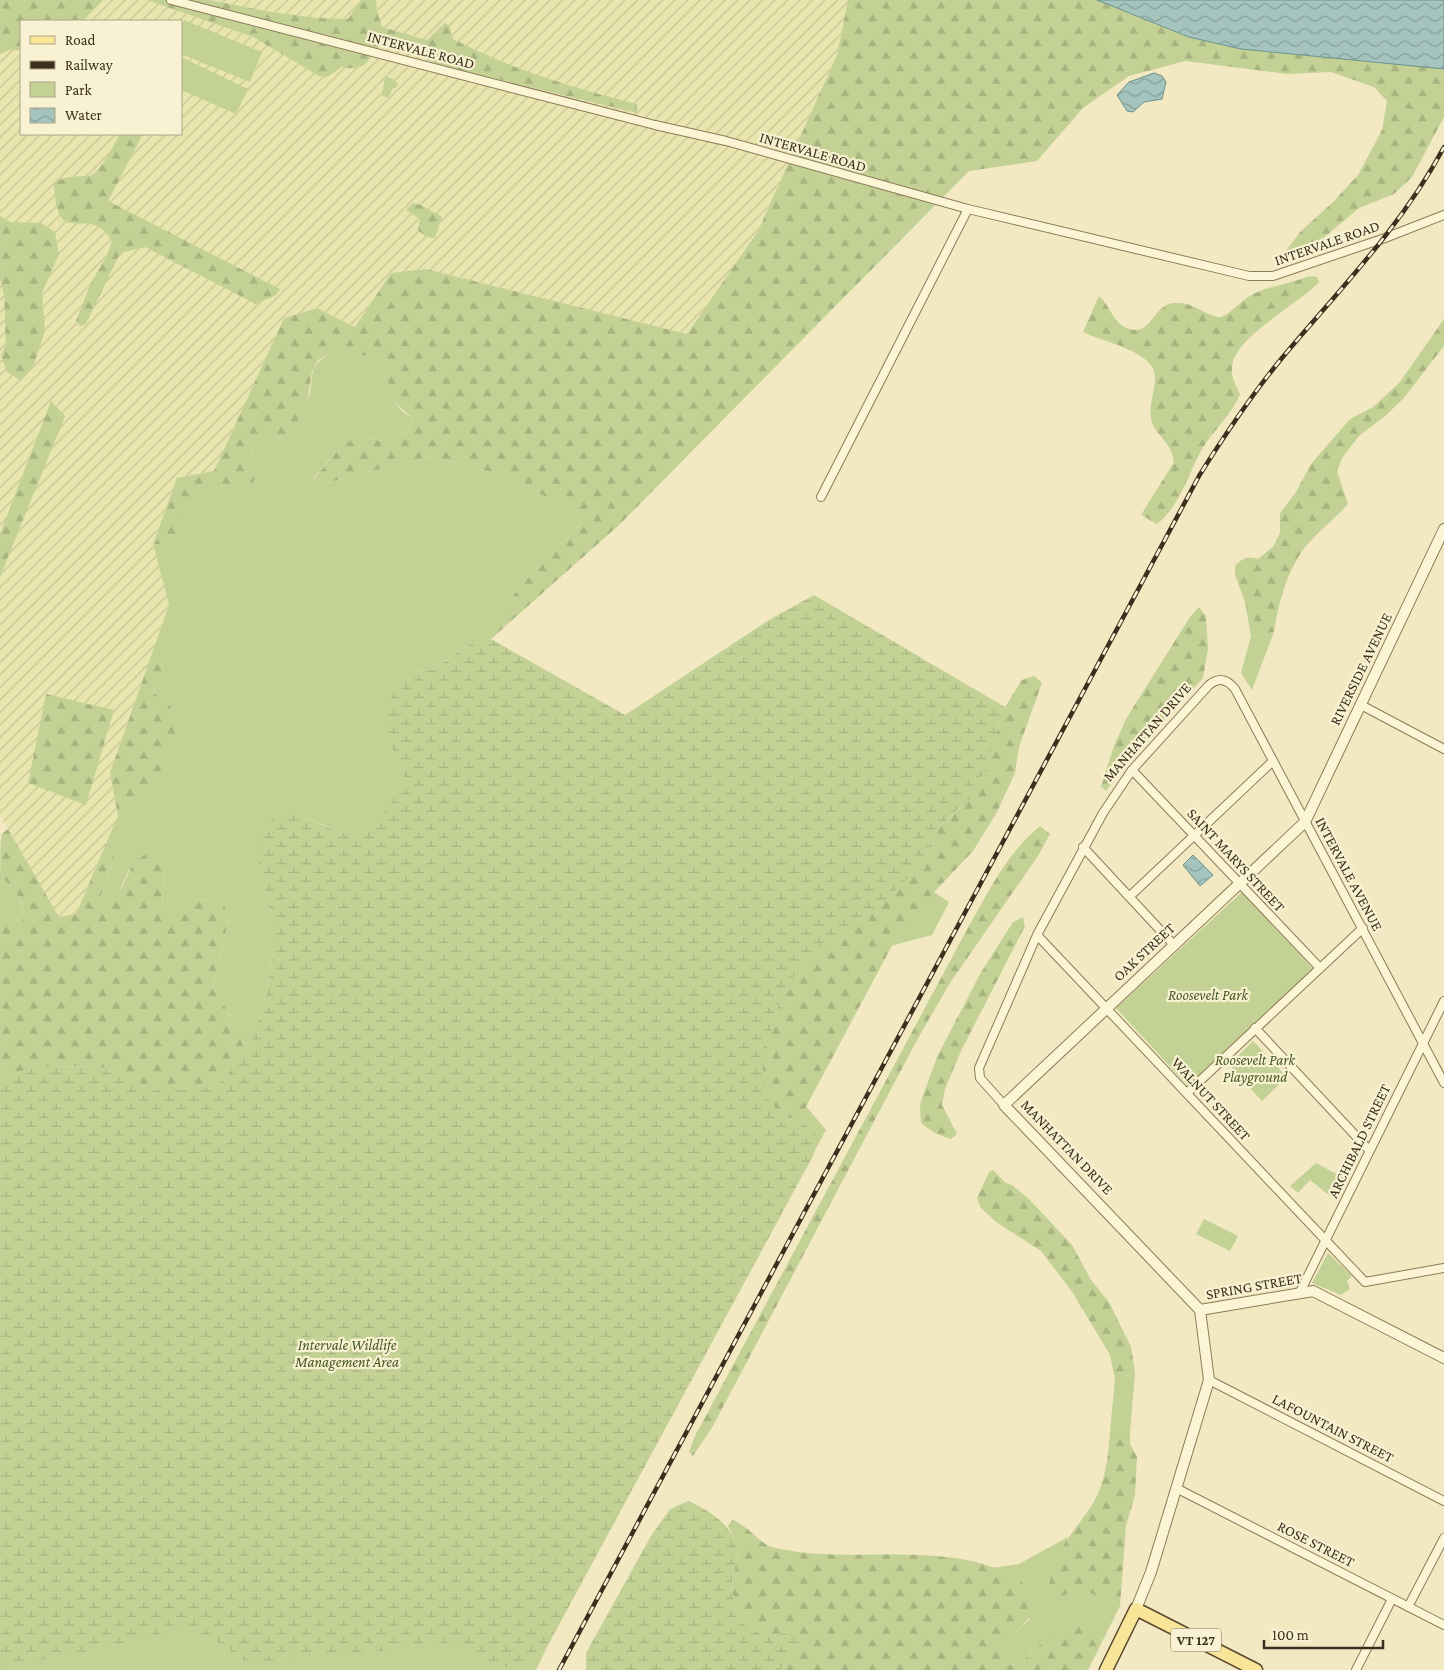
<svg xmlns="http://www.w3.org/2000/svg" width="1444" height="1670" viewBox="0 0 1444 1670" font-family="'Crimson Pro',serif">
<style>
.farmland{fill:url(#farmland-furrows);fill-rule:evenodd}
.green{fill:#c3d195;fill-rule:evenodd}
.forest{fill:url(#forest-firs)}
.wetland{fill:url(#wetland-marsh)}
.water{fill:url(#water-waves);stroke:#6a938e}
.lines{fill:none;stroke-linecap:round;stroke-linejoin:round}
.minor-casing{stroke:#8d7a57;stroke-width:10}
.tertiary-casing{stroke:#8d7a57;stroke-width:12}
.primary-casing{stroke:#5a472c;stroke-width:15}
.minor{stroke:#fbf5d6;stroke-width:8}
.tertiary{stroke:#fbf5d6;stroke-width:10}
.primary{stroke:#f8e597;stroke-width:12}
.rail-casing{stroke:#3c2f1d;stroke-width:4.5}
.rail{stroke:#f8f2d2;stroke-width:2.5;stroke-dasharray:8;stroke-linecap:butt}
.labels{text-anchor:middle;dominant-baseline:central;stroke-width:4.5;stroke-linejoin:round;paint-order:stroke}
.shield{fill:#f8f2d2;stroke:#746a53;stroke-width:1}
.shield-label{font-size:14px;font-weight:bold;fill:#3c2f1d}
.street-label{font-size:15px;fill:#3c2f1d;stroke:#f8f2d2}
.park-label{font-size:15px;font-style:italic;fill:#455a22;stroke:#f8f2d2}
</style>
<defs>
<pattern id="farmland-furrows" width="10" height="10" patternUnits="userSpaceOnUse" patternTransform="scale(1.25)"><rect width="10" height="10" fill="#e8e5ae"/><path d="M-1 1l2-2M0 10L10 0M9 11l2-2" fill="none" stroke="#c8c595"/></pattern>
<pattern id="forest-firs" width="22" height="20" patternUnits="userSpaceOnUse" patternTransform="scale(1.25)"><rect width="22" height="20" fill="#c3d195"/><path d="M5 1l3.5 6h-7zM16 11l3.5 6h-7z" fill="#a8b480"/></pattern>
<pattern id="wetland-marsh" width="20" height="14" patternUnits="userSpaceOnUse" patternTransform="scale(1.25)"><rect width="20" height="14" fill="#c3d195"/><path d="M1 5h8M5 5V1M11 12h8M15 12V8" fill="none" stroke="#a8b480"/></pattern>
<pattern id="water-waves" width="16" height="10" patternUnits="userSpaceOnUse" patternTransform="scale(1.25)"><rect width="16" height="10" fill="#a5c4be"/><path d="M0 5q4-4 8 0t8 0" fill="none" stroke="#88a09a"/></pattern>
</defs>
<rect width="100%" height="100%" fill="#f2e9c2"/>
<path class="farmland" d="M0 0H848L837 55 758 231 687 334 426 269 391 273 355 327 317 308 284 318 214 471 177 478 153 544 169 605 110 773 118 816 76 914 59 917 0 815ZM21 21H181V134H21Z"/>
<path class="green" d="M184 20 262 52 250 82 181 54V26Z
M181 57 248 89 236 114 181 90Z
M385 76 393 79V81L398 83 396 88H393L388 98 382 96Z
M334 351 379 358 387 370 391 398 402 411 413 419 407 431 381 441 361 437 344 443 313 478 319 485 430 456 490 472 578 511 580 525C549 556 502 596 491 639L467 645 433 670 411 671 385 737 397 758 403 777 906 874 949 902 932 935 838 960 777 1072 826 1130 549 1643 536 1670H0V1139L236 1025 213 987 230 915 204 899 186 911 171 912 163 906 162 890 167 861 129 870 117 896 104 905 100 897 114 859 115 846 108 839 118 816 138 808 168 703 154 693 163 666 157 659H150L169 605 153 544H166L176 536 188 505 205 489 253 482 257 473 250 459 252 447 266 439 282 437C290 427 303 414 307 402 317 376 303 368 334 351ZM293 813 334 829 248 1054 264 1003 273 953V923L259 864Z
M1274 632 1252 690 1241 673 1251 636Z
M0 868C5 890 27 892 22 922L10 921 0 903Z
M1243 891 1313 969 1188 1086 1116 1008Z
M1253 1041 1287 1077 1262 1101 1229 1065Z
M1316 1163 1346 1179 1335 1200 1310 1180 1298 1193 1290 1186Z
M1204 1219 1238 1236 1230 1251 1196 1234Z
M1328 1253 1352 1276 1347 1281 1350 1289 1341 1295 1312 1283Z
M1135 1373 1130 1432 1111 1420 1115 1379Z
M1068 1537 1049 1580 1057 1596 1083 1590 1120 1606 1103 1640 1080 1626 1032 1651 1019 1665 1008 1664 1001 1654 1005 1641 1030 1619 992 1568 1019 1564Z"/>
<path class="forest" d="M0 0H103L83 21H21V50H9L0 54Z
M147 0H209L271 12 317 18 348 19 361 0H376L377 11 382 27 427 40 445 23 449 25 453 39C511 69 573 88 637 104V113L444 66 428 60 423 49 384 40C367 56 370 73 342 67L327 77 319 76 253 37Z
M848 0H1097L1189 37 1241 49 1444 69V117L1412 177 1394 194 1359 208 1308 251 1287 256 1286 251 1300 232 1332 203 1358 175 1382 130 1387 101 1374 87 1331 72 1287 74 1185 61 1129 76 1083 108 1037 161 969 171 619 525 491 639C502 596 549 556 580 525L578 511 490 472 430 456 319 485 313 479 344 443 361 437 381 441 407 431 413 419 390 398 387 370 379 358 334 351 318 360 312 372 307 403 294 428 282 437 266 439 252 447 250 459 257 473 253 483 205 489 188 505 176 536 166 544H153L177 478 214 471 284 318 317 308 355 327 391 273 426 269 687 334 758 231 837 55Z
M120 134H143L108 201 280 289 276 295 256 304 145 247 120 253 86 324 80 326 76 321 91 283 107 255 112 241C87 199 57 256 54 183 65 175 75 177 88 176 99 176 114 144 120 134Z
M413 203 421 205 442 217 435 238 426 237 418 230 420 219 406 210Z
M0 216 10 222 41 223 55 232 59 254 42 293 45 330 33 367 20 380 7 372 1 355 6 345 4 295 0 280Z
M1309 276 1317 277 1319 282C1298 305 1233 337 1232 368 1231 378 1236 385 1240 394 1232 415 1212 431 1201 451 1188 475 1179 507 1157 524L1141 515 1174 462C1170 439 1157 438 1152 422 1147 408 1156 390 1155 376 1154 351 1103 342 1083 332L1099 296C1112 307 1114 330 1137 330 1150 329 1156 308 1169 304 1190 298 1208 318 1220 317 1228 316 1240 302 1248 297 1266 286 1290 284 1309 276Z
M1444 319V346L1403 399 1385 416 1359 436 1342 458 1337 471 1348 504C1334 520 1315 534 1302 551 1286 575 1278 604 1274 632L1251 636 1245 602 1235 575V566C1242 558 1247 556 1258 559L1273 547 1280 533V513L1296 492 1311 464 1350 419 1373 407 1400 382Z
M51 401 65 416 0 577V534Z
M1199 607 1206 616 1208 649 1203 678 1140 747 1106 791 1101 786 1114 746 1126 719 1190 617Z
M150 659H157L163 666 154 693 168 703 179 722 159 775 138 809 118 816 110 773Z
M1034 676 1042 683 1019 747 1015 773 996 814 973 851 903 925 799 1120 780 1114 769 1099 762 1064 779 1004 794 976 821 944 879 907 921 864 938 828 959 809 985 770 1005 707 1022 680Z
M46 694 114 710 86 805 28 783Z
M1040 826 1050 834 1038 856 950 983 917 1040 713 1426 693 1456 689 1452 695 1436 970 924C990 889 1008 852 1040 826Z
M8 829 59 917 76 914 108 839 115 846 114 859 100 897 104 905C108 902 114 899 117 895 131 875 127 860 154 851L167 861 162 890 163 906C179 918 188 908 203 900 208 898 214 898 219 897L230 915 213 987 236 1025 246 1056 214 1089 151 1091 99 1066 39 1067 0 1076V903L10 921 22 922C27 896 11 893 1 873 0 868 0 838 2 834 4 832 6 830 8 829Z
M1023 917 1025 926 961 1051 945 1089 942 1105 957 1134 951 1139C940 1136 930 1131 921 1123L920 1104 937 1057 980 974 1013 922Z
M993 1170 1006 1183 1012 1185 1028 1198 1072 1245 1091 1280 1109 1302 1131 1347 1135 1373 1115 1379 1110 1355 1073 1293 1041 1251 996 1222 981 1208 977 1198 989 1172Z
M1111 1420 1130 1432V1444L1137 1457 1135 1495 1126 1526 1120 1606 1083 1590 1057 1597 1050 1591C1045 1555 1083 1525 1097 1496 1108 1472 1109 1445 1111 1420Z
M732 1520C748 1525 760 1544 772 1547 849 1567 952 1536 1020 1581 1027 1585 1031 1599 1035 1607 1027 1628 1007 1632 1001 1654L1008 1664 1019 1665C1031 1652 1060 1623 1079 1626 1087 1627 1097 1636 1103 1640L1088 1670H780L791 1658 794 1631 764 1636 744 1624 734 1604 732 1582 739 1546 728 1526Z"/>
<path class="wetland" d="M814 595 1005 707 985 770 970 798 938 828 921 864 879 907 821 944 794 976 779 1004 762 1064 768 1099 780 1114 799 1120 815 1132 816 1141 813 1156 549 1643 539 1655 515 1670 496 1664 457 1645 432 1641 383 1651 307 1654 264 1662 244 1660 213 1639 179 1629 75 1655 0 1666V1076L39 1067 99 1066 151 1091 214 1088 246 1056 264 1003 273 953V923L259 864 263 833 275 814 293 813 350 836 367 834 395 797 403 777 397 758 385 737 387 708 395 689 411 671 433 670 467 645 491 639 625 715 769 620Z
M688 1501C711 1511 728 1523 739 1546L732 1582 734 1604 744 1624 764 1636 795 1631 800 1638 791 1658 780 1670H586V1653L651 1536 670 1509Z"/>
<path class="water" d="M1097 0H1441L1444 1V69L1241 49 1189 37Z
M1154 73 1162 76 1166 82 1162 99 1144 102 1133 112 1127 111 1117 95 1129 82Z
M1193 855 1213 875 1200 886 1183 865Z"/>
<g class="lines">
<g class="minor-casing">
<path id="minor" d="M171 0 655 125 726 141 968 209 1249 276H1273L1385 238 1444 215
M821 497 968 209
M1361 705 1444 749
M1132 770 1320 968
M1083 847 1173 944
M1129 897 1273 761
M1037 935 1365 1282 1444 1268
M1255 1028 1369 1150
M1187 1093 1363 928
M1004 1105 980 1078 979 1068 1037 935 1103 813 1132 770 1209 685C1219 677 1227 679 1235 689L1444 1083
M1299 1294 1444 1001
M1209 1380 1444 1501
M1176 1488 1444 1625
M1408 1607 1444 1538
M1356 1670 1392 1599"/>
</g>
<g class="tertiary-casing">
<path id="tertiary" d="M1200 1310 1313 1291 1444 1358
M1136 1609 1151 1572 1209 1380 1200 1310 1004 1105 1305 822 1444 529"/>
</g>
<g class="primary-casing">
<path id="primary" d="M1106 1670 1136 1609 1256 1670"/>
</g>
<use href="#minor" class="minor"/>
<use href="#tertiary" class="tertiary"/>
<use href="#primary" class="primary"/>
<g class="rail-casing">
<path id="rail" d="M559 1670 1199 476C1226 433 1254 391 1287 352 1343 286 1403 224 1444 147"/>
</g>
<use href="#rail" class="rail"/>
</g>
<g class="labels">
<rect class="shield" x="1171" y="1628.5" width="50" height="23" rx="4"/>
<g class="shield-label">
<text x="1196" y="1640">VT 127</text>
</g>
<g class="street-label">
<text transform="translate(421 50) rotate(15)">INTERVALE ROAD</text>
<text transform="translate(813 152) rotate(16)">INTERVALE ROAD</text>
<text transform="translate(1327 243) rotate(-19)">INTERVALE ROAD</text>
<text transform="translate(1361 669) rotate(-64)">RIVERSIDE AVENUE</text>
<text transform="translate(1147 732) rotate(-49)">MANHATTAN DRIVE</text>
<text transform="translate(1236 860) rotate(47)">SAINT MARYS STREET</text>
<text transform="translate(1349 874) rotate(62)">INTERVALE AVENUE</text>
<text transform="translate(1144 952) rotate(-43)">OAK STREET</text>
<text transform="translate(1211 1099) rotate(47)">WALNUT STREET</text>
<text transform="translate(1359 1141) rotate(-64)">ARCHIBALD STREET</text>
<text transform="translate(1067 1147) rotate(46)">MANHATTAN DRIVE</text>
<text transform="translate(1254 1286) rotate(-10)">SPRING STREET</text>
<text transform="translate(1333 1428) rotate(27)">LAFOUNTAIN STREET</text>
<text transform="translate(1316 1544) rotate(27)">ROSE STREET</text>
</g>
<g class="park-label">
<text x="1208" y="995">Roosevelt Park</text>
<text x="1255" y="1060">Roosevelt Park<tspan x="1255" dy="17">Playground</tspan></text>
<text x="347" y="1345">Intervale Wildlife<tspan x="347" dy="17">Management Area</tspan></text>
</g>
</g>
<rect x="20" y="20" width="162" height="115" fill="#f8f2d2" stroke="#ada48a"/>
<rect x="30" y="36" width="25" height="8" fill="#f8e597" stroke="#ada48a"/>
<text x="65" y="45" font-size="15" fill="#3c2f1d">Road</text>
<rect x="30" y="61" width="25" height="8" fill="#3c2f1d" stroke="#ada48a"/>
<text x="65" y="70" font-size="15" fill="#3c2f1d">Railway</text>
<rect x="30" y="82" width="25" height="15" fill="#c3d195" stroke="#ada48a"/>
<text x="65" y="95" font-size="15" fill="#3c2f1d">Park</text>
<rect x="30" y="108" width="25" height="15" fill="url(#water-waves)" stroke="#ada48a"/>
<text x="65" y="120" font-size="15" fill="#3c2f1d">Water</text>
<path d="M1264 1640v8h119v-8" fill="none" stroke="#3c2f1d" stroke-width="2.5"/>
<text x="1272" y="1640" font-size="15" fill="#3c2f1d" stroke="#f8f2d2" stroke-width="4" paint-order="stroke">100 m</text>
</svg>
